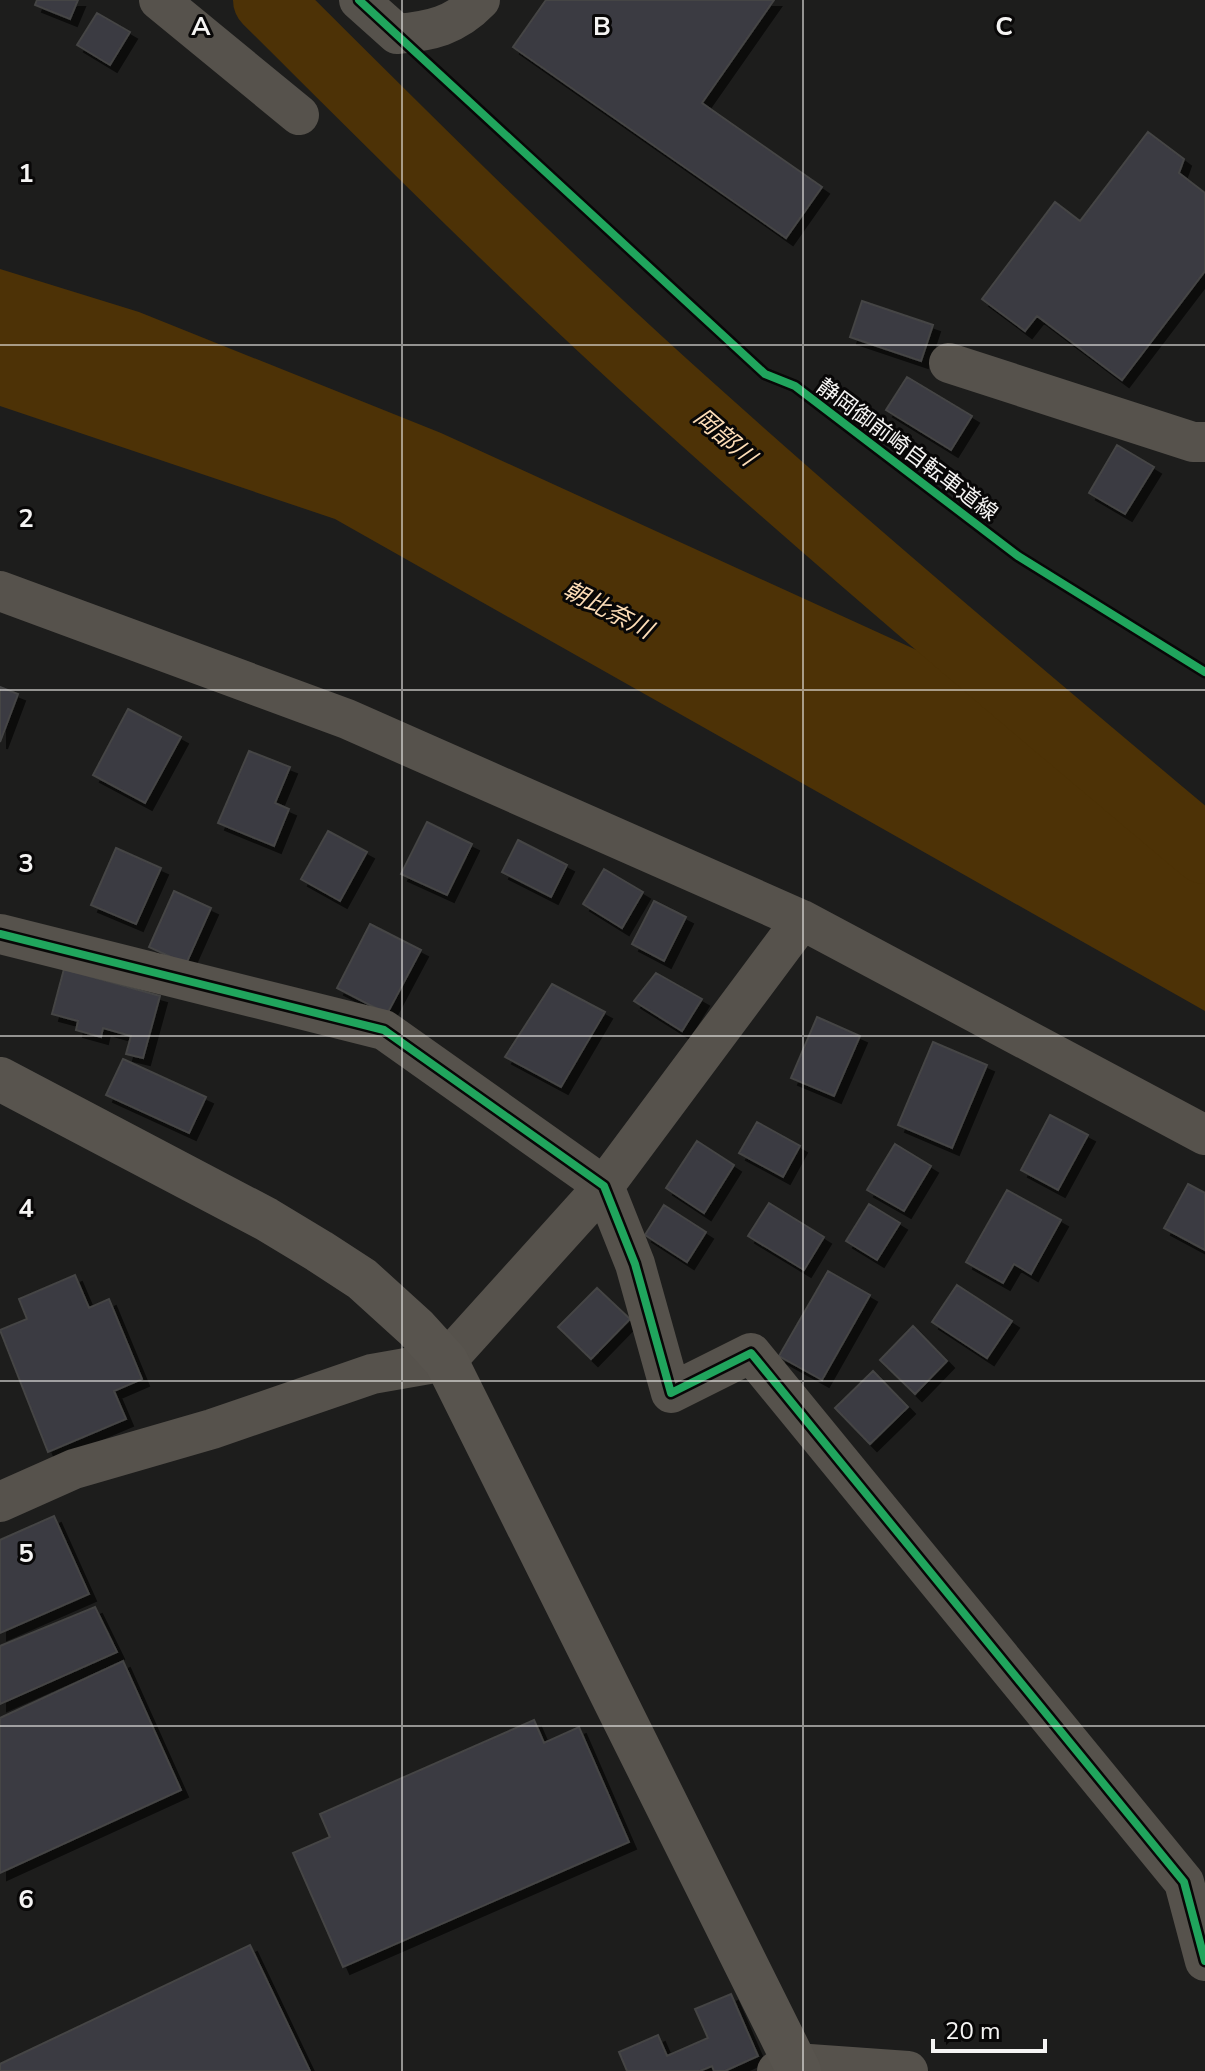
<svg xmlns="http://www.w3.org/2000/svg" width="1205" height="2071" viewBox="0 0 1205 2071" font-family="'Nunito Sans','Noto Sans JP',sans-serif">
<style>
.water{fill:#4d3206}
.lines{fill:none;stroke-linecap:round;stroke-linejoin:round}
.river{stroke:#4d3206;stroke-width:68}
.building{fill:#3b3a42;stroke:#454545;stroke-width:2;filter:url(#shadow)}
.street{stroke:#56524c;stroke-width:40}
.secondary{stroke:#58544e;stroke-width:44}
.cycleway-casing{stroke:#080707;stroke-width:13}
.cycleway{stroke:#20a55d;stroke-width:8}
.grid{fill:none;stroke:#f5f4f3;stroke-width:2;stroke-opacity:0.55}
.labels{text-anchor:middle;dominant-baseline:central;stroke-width:6;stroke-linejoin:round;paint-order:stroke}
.street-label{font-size:22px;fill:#f5f4f3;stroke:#080707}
.water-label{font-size:24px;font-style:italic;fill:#fcdcb6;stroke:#080707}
.grid-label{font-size:26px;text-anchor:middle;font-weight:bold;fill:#f5f4f3;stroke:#080707;stroke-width:6;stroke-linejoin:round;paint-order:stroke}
</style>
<defs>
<filter id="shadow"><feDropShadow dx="7" dy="7" stdDeviation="0" flood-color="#0009"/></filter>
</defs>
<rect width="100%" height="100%" fill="#1d1d1c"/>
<path class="water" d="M0 269 139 312 441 433 967 673 1205 822V1011L335 519 0 406Z"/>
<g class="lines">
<path class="river" d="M267 0C398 130 528 261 665 385 841 544 1023 697 1205 850"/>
</g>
<path class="building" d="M37 0H78L70 19 35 5Z
M546 0H774L702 103 822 187 786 238 513 47Z
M97 13 130 32 110 65 77 45Z
M1148 132 1184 159 1179 173 1205 193V271L1122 380 1037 316 1025 331 982 299 1055 202 1080 221Z
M862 301 933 325 921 361 850 337Z
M907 377 972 416 951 450 886 410Z
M1117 445 1154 467 1125 514 1089 493Z
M0 687 18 694 0 742Z
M128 709 181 737 145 803 93 775Z
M249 751 290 767 275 803 289 809 274 846 218 823Z
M427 822 472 844 447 895 401 874Z
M328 831 367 852 340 901 301 879Z
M518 840 567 865 551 897 502 872Z
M116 848 161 868 136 924 91 905Z
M604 869 643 892 622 928 583 904Z
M174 891 211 908 186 964 149 947Z
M654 901 686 917 664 961 632 944Z
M370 924 421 950 387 1014 337 988Z
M64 969 160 996 143 1058 126 1054 131 1036 103 1028 101 1037 76 1030 78 1021 52 1014Z
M656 973 702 999 682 1031 634 1001Z
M552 984 605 1012 561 1087 505 1057Z
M817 1017 860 1036 834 1096 791 1078Z
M933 1042 987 1065 952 1148 898 1125Z
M123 1059 206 1097 189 1133 106 1095Z
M1050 1115 1088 1135 1058 1190 1021 1170Z
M757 1122 800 1146 783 1177 739 1153Z
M697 1141 734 1165 704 1213 666 1188Z
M895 1144 931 1166 904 1211 867 1190Z
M1188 1184 1205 1193V1250L1164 1228Z
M1007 1190 1061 1220 1031 1274 1014 1264 1003 1283 966 1262Z
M769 1203 824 1237 804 1270 748 1236Z
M869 1204 900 1223 877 1260 846 1241Z
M664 1205 706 1232 687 1262 645 1235Z
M828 1271 870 1295 822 1380 779 1356Z
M75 1275 89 1308 109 1299 142 1379 114 1391 126 1419 48 1452 0 1330 27 1319 19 1299Z
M957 1285 1012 1321 987 1358 932 1322Z
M597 1288 630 1319 591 1359 558 1327Z
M913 1326 947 1361 915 1394 880 1360Z
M873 1371 908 1407 870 1444 835 1408Z
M54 1516 89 1594 0 1633V1540Z
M95 1607 117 1652 0 1704V1646Z
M123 1661 181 1790 0 1873V1718Z
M534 1720 544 1743 579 1727 629 1842 343 1967 293 1853 330 1837 320 1814Z
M250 1945 310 2071H0V2064Z
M731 1994 758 2056 725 2071H714L712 2066 700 2071H627L619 2052 658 2035 667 2056 708 2038 695 2009Z"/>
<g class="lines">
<path class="street" d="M159 0 299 115
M359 0 397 34C431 31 455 26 480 0
M949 363 1193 442H1205
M0 591 347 719 802 920 1205 1135
M0 934 384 1030 604 1186 635 1264 671 1393 751 1353 1184 1882 1205 1961
M0 1502 74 1469 212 1429 372 1374 446 1361 604 1186 802 920
M777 2071 795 2063 908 2071"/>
<path class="secondary" d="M0 1079 266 1219 319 1251 362 1279 416 1328 446 1361 799 2071"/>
<g class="cycleway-casing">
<path id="cycleway" d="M359 0 765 374 795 386 1018 556 1205 672
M0 934 384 1030 604 1186 635 1264 671 1393 751 1353 1184 1882 1205 1961"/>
</g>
<use href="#cycleway" class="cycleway"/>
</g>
<path class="grid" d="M402 0V2071M803 0V2071M0 345H1205M0 690H1205M0 1036H1205M0 1381H1205M0 1726H1205"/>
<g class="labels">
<g class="street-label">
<text transform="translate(907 450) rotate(37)">静岡御前崎自転車道線</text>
</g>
<g class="water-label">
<text transform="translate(725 437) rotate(41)">岡部川</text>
<text transform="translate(608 610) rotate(27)">朝比奈川</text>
</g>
</g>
<g class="grid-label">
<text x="201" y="35">A</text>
<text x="602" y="35">B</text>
<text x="1004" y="35">C</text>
<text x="26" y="182">1</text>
<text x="26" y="527">2</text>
<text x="26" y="872">3</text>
<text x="26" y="1217">4</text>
<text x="26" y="1562">5</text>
<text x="26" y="1908">6</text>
</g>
<path d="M933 2039v12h112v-12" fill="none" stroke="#f5f4f3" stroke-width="4"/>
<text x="945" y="2039" font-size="24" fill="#f5f4f3" stroke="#080707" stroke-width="6" paint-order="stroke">20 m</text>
</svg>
